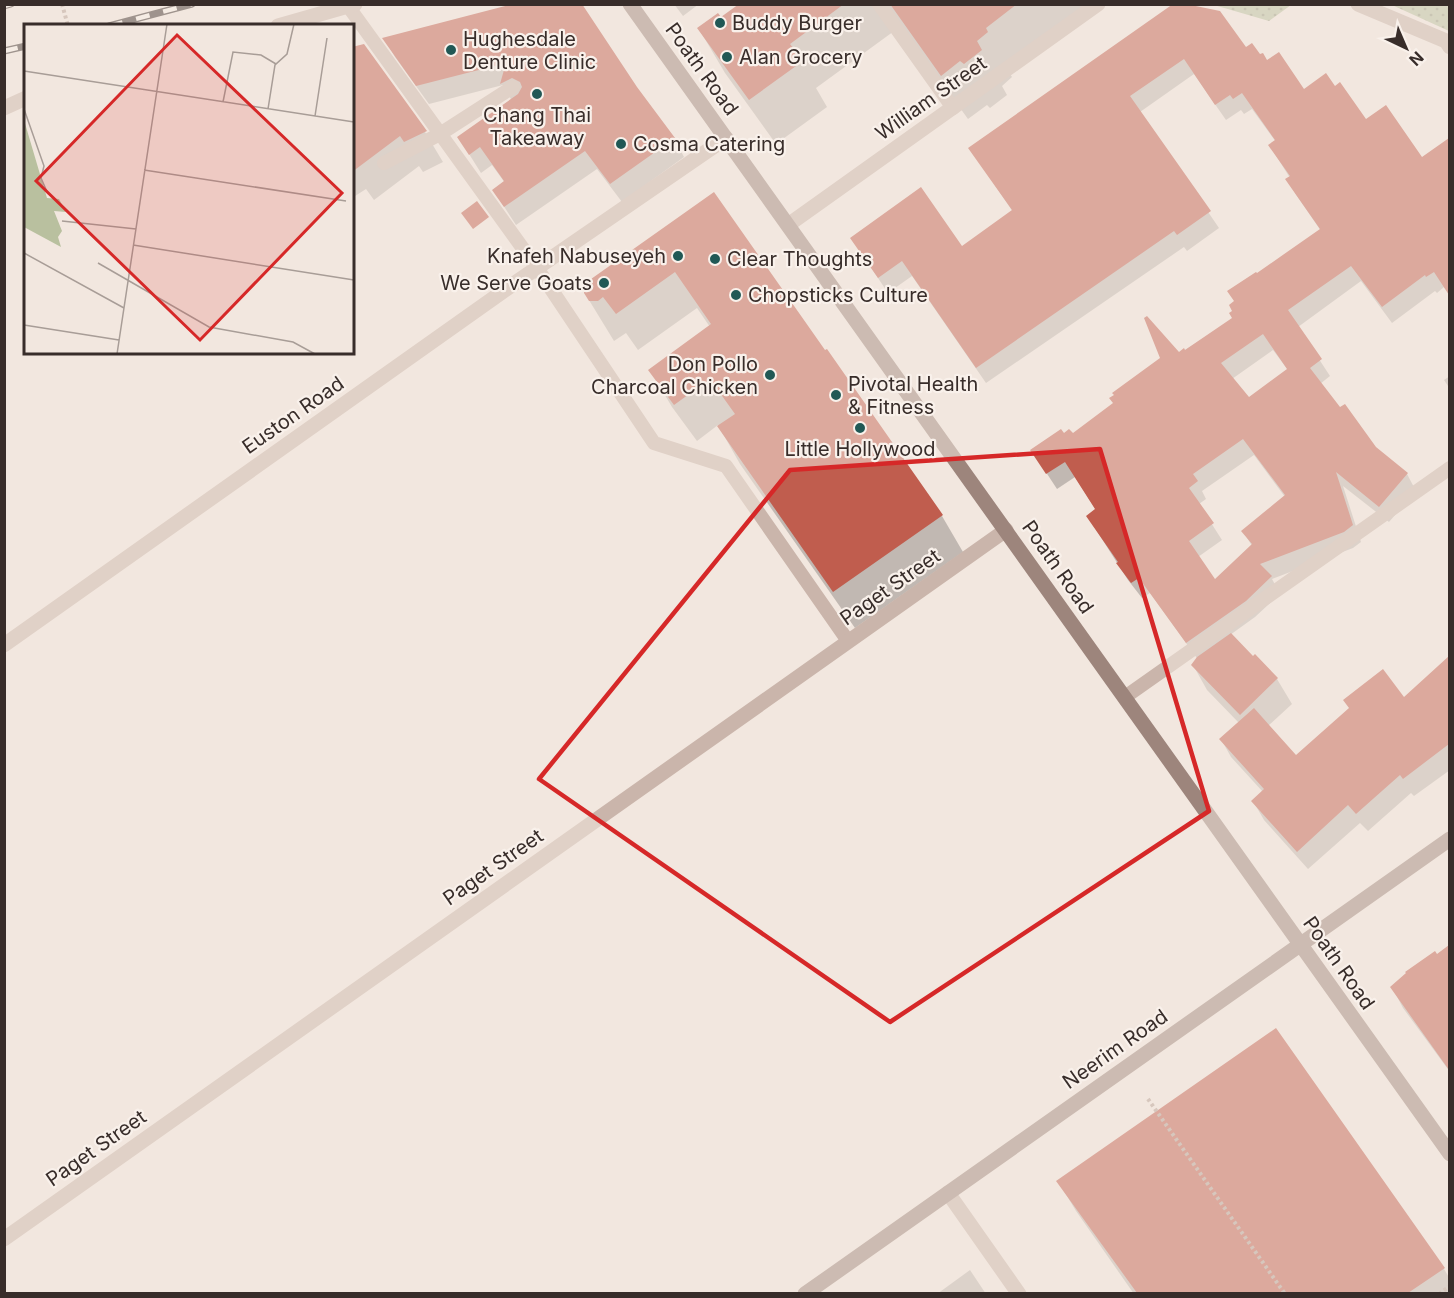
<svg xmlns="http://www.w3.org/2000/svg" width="1454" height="1298" viewBox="0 0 1454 1298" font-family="Inter,sans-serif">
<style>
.green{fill:url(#green-dots)}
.shadow{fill:#0003;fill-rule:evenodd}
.building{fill:#c05d4e;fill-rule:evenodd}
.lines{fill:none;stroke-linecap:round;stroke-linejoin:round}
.path{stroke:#b59f95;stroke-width:4;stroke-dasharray:3 3;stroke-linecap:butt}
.lane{stroke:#cab5ab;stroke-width:14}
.street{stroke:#cab5ab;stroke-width:15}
.secondary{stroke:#9d857c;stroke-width:15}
.rail-casing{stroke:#382d2a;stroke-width:7}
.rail{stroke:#f9f1eb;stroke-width:4.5;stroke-dasharray:14;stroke-linecap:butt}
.marked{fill:none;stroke:#d62828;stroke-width:4.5;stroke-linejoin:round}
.poi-dot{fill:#215855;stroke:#f9f1eb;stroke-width:2}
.labels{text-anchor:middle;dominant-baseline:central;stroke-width:4.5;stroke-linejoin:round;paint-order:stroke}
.poi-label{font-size:20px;fill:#382d2a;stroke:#f9f1eb;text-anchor:start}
.street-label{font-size:20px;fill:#382d2a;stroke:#f9f1eb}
.inset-road{fill:none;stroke:#a89d97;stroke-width:1.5}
.view{fill:#d62828;fill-opacity:0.15;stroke:#d62828;stroke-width:3}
.inset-edge{fill:none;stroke:#382d2a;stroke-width:3}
</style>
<defs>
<pattern id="green-dots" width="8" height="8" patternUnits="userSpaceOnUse" patternTransform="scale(1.5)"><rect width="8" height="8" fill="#b9c09f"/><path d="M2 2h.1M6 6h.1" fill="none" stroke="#979c82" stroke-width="1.8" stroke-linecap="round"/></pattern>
</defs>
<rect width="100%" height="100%" fill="#f2e7df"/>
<path class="green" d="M1214 5H1291L1269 21Z
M1392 5H1449V31Z"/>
<path class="shadow" d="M674 4H699L683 16Z
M741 4H1100L1010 74 1012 77 1002 86 1007 95 990 108 987 105 968 119 901 26 816 88 827 107 776 144 725 73 699 29 721 19Z
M1176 4 1267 62 1303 91 1335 89 1365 121 1422 159 1443 144 1450 153V295L1444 287 1437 293 1435 291 1392 323 1361 281 1298 327 1330 376 1320 384 1339 409 1375 448 1407 474 1416 491 1389 522 1343 486 1361 542 1353 548 1272 579 1280 594 1255 617 1230 635 1253 658 1255 656 1277 679 1292 704 1268 726 1296 758 1403 699 1450 658V770L1414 796 1411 793 1368 831 1360 823 1308 869 1264 820 1253 801 1263 792 1231 757 1221 739 1239 723 1207 690 1193 665 1199 661 1150 593 1142 598 1128 580 1088 517 1096 510 1075 477 1057 489 1032 451 1063 435H1073L1179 354 1234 318 1257 275 1321 231 1297 196 1287 180 1290 178 1270 146 1276 142 1252 109 1244 114 1241 110 1226 120 1194 74 1140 112 1219 228 1187 251 1184 247 986 383 912 276 888 293 852 239 962 248 1013 212 970 148ZM1273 350 1288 370 1248 399 1232 379ZM1254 455 1285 497 1243 531 1252 546 1215 581 1198 557 1222 540 1199 504 1206 499 1202 491Z
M385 39 636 88 674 138 684 157 622 202 597 169 516 225 494 191 505 183 492 165 481 173 459 138 512 101 503 85 429 104 395 57Z
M352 47 425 132 443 162 423 172 419 166 374 200 366 189 352 198Z
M713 194 942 516 963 552 855 628 740 464 718 425 697 441 672 407 650 370 710 327 697 308 638 350 626 333 614 341 581 287Z
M1450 376V389L1444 380Z
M1450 947V1072L1403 1008 1392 987Z
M1058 1181 1444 1269 1450 1279V1294H1134L1076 1211Z
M970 1270 986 1294H937Z"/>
<path class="building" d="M513 4H582L637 87 675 138 610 184 585 151 504 207 492 190 504 181 480 147 469 155 457 137 518 94 522 87 520 82 512 78 500 84 506 63 416 86 382 38Z
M739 4H844L790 44 803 61 749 100 697 28 718 13 721 17Z
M890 4H1017L986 28 988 32 977 41 982 50 964 64 960 61 941 76Z
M1173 4H1186L1220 11 1246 47 1252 43 1260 54 1263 53 1267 60 1279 52 1304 89 1326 73 1335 86 1340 82 1366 119 1386 105 1422 157 1449 138V295L1434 272 1426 277 1425 275 1382 307 1351 266 1288 310 1322 359 1310 368 1340 407 1345 404 1376 447 1408 473 1379 507 1336 472 1353 525 1344 532 1260 564 1272 576 1246 601 1186 643 1139 578 1131 583 1116 563 1118 562 1086 516 1095 509 1065 462 1046 474 1030 450 1061 429 1064 433 1069 429 1073 433 1113 403 1109 398 1114 395 1112 393 1160 358 1144 318 1147 316 1179 352 1184 348 1185 350 1232 318 1229 313 1232 311 1229 305 1234 301 1227 291 1256 272 1257 273 1320 229 1285 179 1290 176 1268 145 1275 140 1242 93 1233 99 1230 95 1215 105 1184 59 1130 96 1211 211 1177 235 1174 231 976 368 902 261 878 278 850 238 921 187 962 246 1012 210 968 148ZM1263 334 1287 369 1249 397 1221 363ZM1243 439 1285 495 1241 531 1252 544 1215 579 1189 541 1214 523 1189 488 1198 481 1193 474Z
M364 44 427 131 404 142 400 136 352 172V47Z
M714 192 825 350 827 349 943 515 833 592 717 426 735 414 710 379 674 405 648 370 711 324 675 272 616 314 603 297 598 301H589L584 293V284Z
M477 201 489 217 473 229 461 213Z
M1231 633 1253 656 1255 654 1278 678 1240 715 1191 665 1197 657Z
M1449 656V744L1403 779 1400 775 1356 814 1348 805 1297 852 1251 801 1264 789 1219 739 1254 708 1296 755 1349 708 1343 700 1383 669 1404 697Z
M1449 945V1070L1390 987 1406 973 1405 972 1435 951 1437 954Z
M1276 1028 1445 1268 1408 1293H1137L1056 1181Z"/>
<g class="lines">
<path class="path" d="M62 4 68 26
M1148 1099 1285 1294
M1439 1294 1450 1286"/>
<path class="lane" d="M879 4 953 108
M348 6 537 268 654 443 726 466 848 641
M384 163 440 134 513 87
M1125 697 1450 468"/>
<path class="street" d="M1358 4 1446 41 1450 47
M278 26 355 4
M4 108 26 98
M788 225 1098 4
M4 645 505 290 726 138
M948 1193 1019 1294
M4 1239 1006 530"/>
<path class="secondary" d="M630 4 1450 1154
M805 1294 1450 839"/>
<g class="rail-casing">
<path id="rail" d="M4 6 11 4
M109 26 192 4
M4 51 26 46"/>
</g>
<use href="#rail" class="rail"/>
</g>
<path d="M0 0H1454V1298H0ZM1100 449 1209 811 890 1022 539 779 790 470Z" fill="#f2e7df" fill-opacity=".55" fill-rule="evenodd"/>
<path class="marked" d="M1100 449 1209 811 890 1022 539 779 790 470Z"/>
<g class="poi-dot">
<circle cx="720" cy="23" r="6"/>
<circle cx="451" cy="50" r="6"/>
<circle cx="727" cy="57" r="6"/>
<circle cx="537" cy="94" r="6"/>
<circle cx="621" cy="144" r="6"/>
<circle cx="678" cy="256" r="6"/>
<circle cx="715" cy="259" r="6"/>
<circle cx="604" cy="283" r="6"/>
<circle cx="736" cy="295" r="6"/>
<circle cx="770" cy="375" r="6"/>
<circle cx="836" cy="395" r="6"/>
<circle cx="860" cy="428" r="6"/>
</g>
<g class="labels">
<g class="poi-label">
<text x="732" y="23">Buddy Burger</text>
<text x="463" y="39">Hughesdale<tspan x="463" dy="23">Denture Clinic</tspan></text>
<text x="739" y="57">Alan Grocery</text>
<text x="537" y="115" text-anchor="middle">Chang Thai<tspan x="537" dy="23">Takeaway</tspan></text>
<text x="633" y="144">Cosma Catering</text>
<text x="666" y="256" text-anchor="end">Knafeh Nabuseyeh</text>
<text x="727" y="259">Clear Thoughts</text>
<text x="592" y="283" text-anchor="end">We Serve Goats</text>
<text x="748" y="295">Chopsticks Culture</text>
<text x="758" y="364" text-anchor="end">Don Pollo<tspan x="758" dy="23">Charcoal Chicken</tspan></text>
<text x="848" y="384">Pivotal Health<tspan x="848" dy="23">&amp; Fitness</tspan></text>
<text x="860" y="449" text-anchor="middle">Little Hollywood</text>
</g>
<g class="street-label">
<text transform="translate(702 69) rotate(54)">Poath Road</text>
<text transform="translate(931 98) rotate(-35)">William Street</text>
<text transform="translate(293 415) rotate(-35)">Euston Road</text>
<text transform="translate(1058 567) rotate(55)">Poath Road</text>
<text transform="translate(890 587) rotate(-35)">Paget Street</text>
<text transform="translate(493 867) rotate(-35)">Paget Street</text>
<text transform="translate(1339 963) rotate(55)">Poath Road</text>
<text transform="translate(1115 1049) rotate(-35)">Neerim Road</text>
<text transform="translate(96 1148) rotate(-35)">Paget Street</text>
</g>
</g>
<g transform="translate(24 24)">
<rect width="330" height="330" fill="#f2e7df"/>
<path d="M0 96 23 174 35 175 42 188 30 187 38 207 34 213 37 223 0 203Z" fill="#b9c09f"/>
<path class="inset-road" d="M0 47 330 98M199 78 209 28 237 31 252 40M0 85 20 142 17 154 24 170M244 85 251 41 263 30 270 0M291 92 303 14M120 146 322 177M38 197 112 205M109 221 330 256M0 229 100 284M74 239 185 303 269 318 291 330M0 301 95 316M93 330 143 0"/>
<path class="view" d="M153 11 318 169 176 316 12 157Z"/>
<rect width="330" height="330" class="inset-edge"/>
</g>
<rect width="1454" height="1298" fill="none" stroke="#382d2a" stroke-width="12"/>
<g transform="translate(1406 48) rotate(136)" stroke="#f9f1eb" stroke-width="4.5" paint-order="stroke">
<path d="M0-4.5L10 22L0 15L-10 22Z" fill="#382d2a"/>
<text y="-9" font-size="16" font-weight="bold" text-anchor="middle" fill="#382d2a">N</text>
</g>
</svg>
